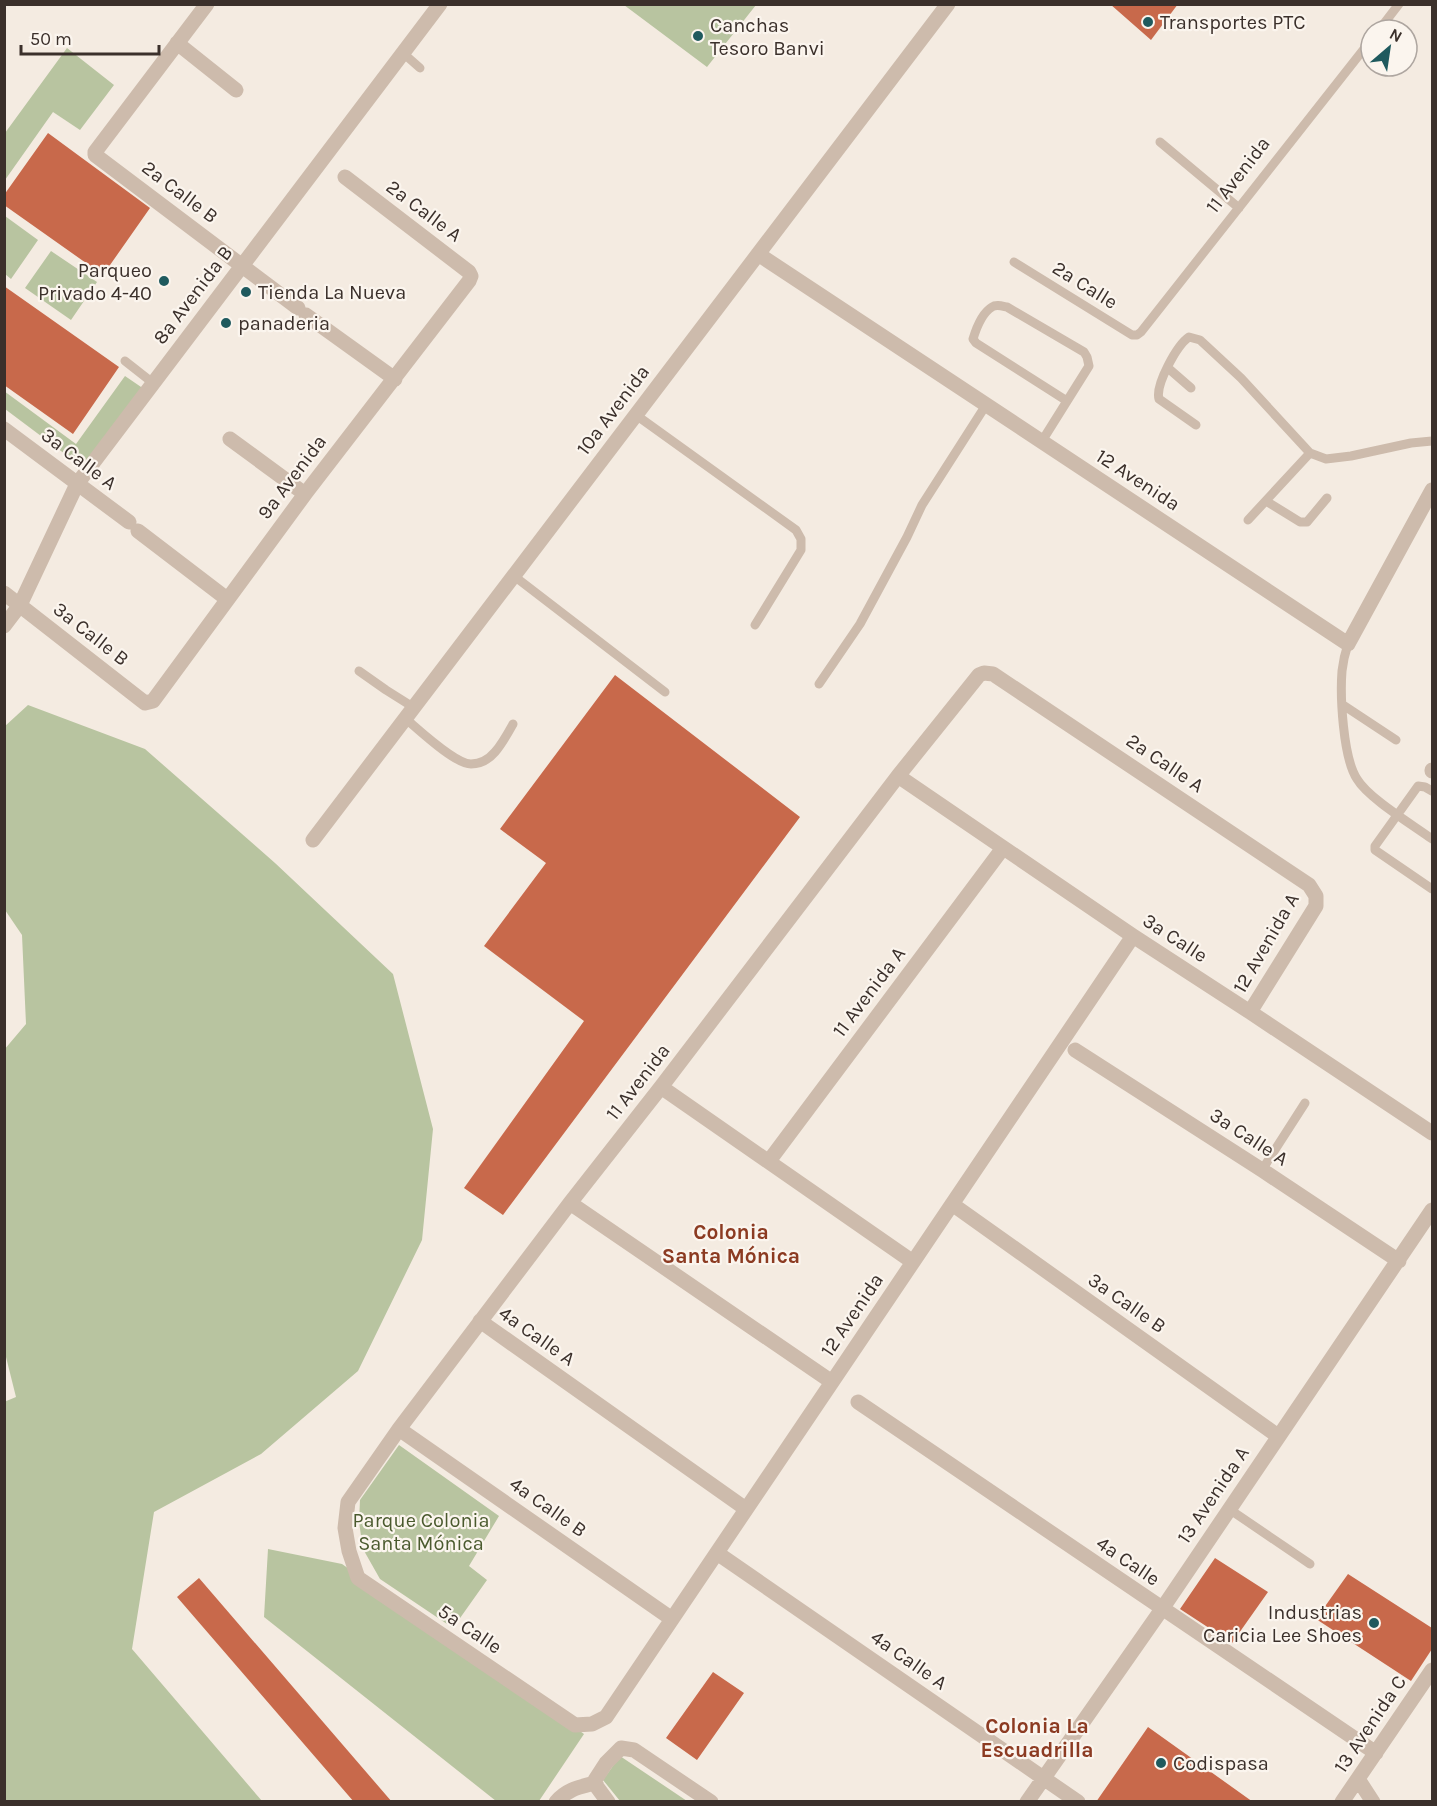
<svg xmlns="http://www.w3.org/2000/svg" width="1437" height="1806" viewBox="0 0 1437 1806" font-family="Karla,sans-serif">
<style>
.green{fill:#b8c4a0}
.building{fill:#c8694b}
.lines{fill:none;stroke-linecap:round;stroke-linejoin:round}
.lane{stroke:#cdbbac;stroke-width:9}
.street{stroke:#cdbbac;stroke-width:15}
.poi-dot{fill:#1f5a5e;stroke:#fbf5ee;stroke-width:2}
.labels{text-anchor:middle;dominant-baseline:central;stroke-width:4.5;stroke-linejoin:round;paint-order:stroke}
.poi-label{font-size:20px;fill:#3b302b;stroke:#fbf5ee;text-anchor:start}
.street-label{font-size:20px;fill:#3b302b;stroke:#fbf5ee}
.park-label{font-size:20px;fill:#4a5a2e;stroke:#fbf5ee}
.neighbourhood-label{font-size:21px;font-weight:bold;fill:#8c3b22;stroke:#fbf5ee}
</style>
<rect width="100%" height="100%" fill="#f4ebe1"/>
<path class="green" d="M624 5H756L707 67Z
M67 48 114 85 80 130 53 112 5 180V133Z
M5 216 38 240 11 279 5 274Z
M51 251 97 282 71 320 25 288Z
M125 376 144 389 85 469 5 409 4 391 76 444Z
M28 705 145 749 275 863 393 974 433 1129 422 1240 358 1371 261 1454 154 1512 132 1649 262 1801H5L4 1402 16 1397 4 1349V1050L26 1024 22 935 5 910 4 727Z
M399 1445 499 1516 469 1566 487 1580 453 1628 380 1579 363 1549 359 1522 360 1500Z
M268 1549 342 1564 584 1734 539 1801H496L264 1617Z
M620 1756 687 1801H620L603 1780Z"/>
<path class="building" d="M1110 4H1178L1151 40Z
M48 133 150 208 103 275 4 205V195Z
M4 286 119 367 73 434 4 385Z
M615 675 800 817 503 1215 464 1188 584 1021 484 946 546 863 500 829Z
M1215 1558 1268 1592 1232 1643 1180 1609Z
M1348 1574 1432 1628V1649L1411 1681 1316 1619Z
M199 1578 392 1802H354L177 1597Z
M713 1672 744 1693 697 1760 666 1738Z
M1148 1727 1253 1802H1096Z"/>
<g class="lines">
<path class="lane" d="M1379 30 1399 4
M403 53 420 68
M1160 142 1239 208
M1014 262 1132 335H1137L1141 332 1371 40
M125 361 153 383
M1168 368 1191 388
M636 415 796 530 801 539V550L755 625
M1196 425 1159 399C1155 385 1177 345 1189 337L1200 340 1241 378 1310 453 1326 459 1351 456 1411 443 1432 441
M1042 441 1089 366 1087 357 1084 352 1007 307C1002 306 996 304 992 307 982 313 976 329 973 339L976 343 1067 401
M1266 501 1300 522H1307L1327 498
M1248 520 1310 453
M514 576 665 692
M1348 644C1345 653 1343 662 1342 671 1340 696 1343 758 1357 779 1368 798 1413 825 1432 839
M359 671 386 690 413 707
M819 684 860 624 907 537 922 505 986 405
M1343 705 1396 740
M406 719C419 730 455 764 471 764 480 764 489 759 495 752 502 744 508 733 513 724
M1432 791 1425 787 1418 786 1375 846V850L1432 889
M1262 1170 1305 1103
M1229 1509 1310 1564"/>
<path class="street" d="M207 4 95 152V155L298 308
M177 43 236 90
M758 254 1348 644 1432 490
M306 315 395 379
M4 429 129 522
M230 439 305 494
M138 531 227 599
M4 593 145 703 153 701 305 494 469 281 471 276 469 272 345 177
M4 626 20 605 77 484 440 4
M1432 771V770
M898 776 1133 936 1250 1012 1432 1133
M313 840 948 4
M1133 936 606 1717 592 1724 575 1725 358 1578 349 1551 345 1528 348 1502 399 1429 570 1203 661 1087 898 776 979 675 984 673 993 674 1309 885 1316 896V906L1250 1012
M1075 1050 1262 1170 1399 1261
M661 1087 913 1262
M769 1161 1003 848
M570 1203 832 1382
M952 1204 1278 1436
M480 1321 746 1509
M858 1402 1376 1753
M399 1429 672 1619
M717 1553 1078 1802
M1358 1779 1373 1802
M556 1802C567 1789 580 1787 595 1783
M608 1802 597 1787 595 1780 606 1763 621 1748 634 1750 711 1802
M1027 1802 1162 1609 1432 1210
M1342 1802 1432 1670"/>
</g>
<g class="poi-dot">
<circle cx="1148" cy="22" r="6"/>
<circle cx="698" cy="36" r="6"/>
<circle cx="164" cy="281" r="6"/>
<circle cx="246" cy="292" r="6"/>
<circle cx="226" cy="323" r="6"/>
<circle cx="1374" cy="1623" r="6"/>
<circle cx="1161" cy="1763" r="6"/>
</g>
<g class="labels">
<g class="poi-label">
<text x="1160" y="22">Transportes PTC</text>
<text x="710" y="25">Canchas<tspan x="710" dy="23">Tesoro Banvi</tspan></text>
<text x="152" y="270" text-anchor="end">Parqueo<tspan x="152" dy="23">Privado 4-40</tspan></text>
<text x="258" y="292">Tienda La Nueva</text>
<text x="238" y="323">panaderia</text>
<text x="1362" y="1612" text-anchor="end">Industrias<tspan x="1362" dy="23">Caricia Lee Shoes</tspan></text>
<text x="1173" y="1763">Codispasa</text>
</g>
<g class="street-label">
<text transform="translate(1238 175) rotate(-52)">11 Avenida</text>
<text transform="translate(180 192) rotate(37)">2a Calle B</text>
<text transform="translate(424 211) rotate(37)">2a Calle A</text>
<text transform="translate(1085 285) rotate(32)">2a Calle</text>
<text transform="translate(193 295) rotate(-53)">8a Avenida B</text>
<text transform="translate(613 410) rotate(-53)">10a Avenida</text>
<text transform="translate(79 459) rotate(37)">3a Calle A</text>
<text transform="translate(292 477) rotate(-53)">9a Avenida</text>
<text transform="translate(1138 480) rotate(33)">12 Avenida</text>
<text transform="translate(91 634) rotate(38)">3a Calle B</text>
<text transform="translate(1165 763) rotate(34)">2a Calle A</text>
<text transform="translate(1175 938) rotate(33)">3a Calle</text>
<text transform="translate(1266 943) rotate(-60)">12 Avenida A</text>
<text transform="translate(869 992) rotate(-53)">11 Avenida A</text>
<text transform="translate(638 1082) rotate(-52)">11 Avenida</text>
<text transform="translate(1249 1137) rotate(33)">3a Calle A</text>
<text transform="translate(1127 1303) rotate(35)">3a Calle B</text>
<text transform="translate(852 1315) rotate(-56)">12 Avenida</text>
<text transform="translate(537 1336) rotate(35)">4a Calle A</text>
<text transform="translate(1213 1495) rotate(-56)">13 Avenida A</text>
<text transform="translate(548 1507) rotate(35)">4a Calle B</text>
<text transform="translate(1128 1561) rotate(34)">4a Calle</text>
<text transform="translate(470 1629) rotate(34)">5a Calle</text>
<text transform="translate(909 1660) rotate(35)">4a Calle A</text>
<text transform="translate(1370 1724) rotate(-56)">13 Avenida C</text>
</g>
<g class="park-label">
<text x="421" y="1520">Parque Colonia<tspan x="421" dy="23">Santa Mónica</tspan></text>
</g>
<g class="neighbourhood-label">
<text x="731" y="1232">Colonia<tspan x="731" dy="24">Santa Mónica</tspan></text>
<text x="1037" y="1726">Colonia La<tspan x="1037" dy="24">Escuadrilla</tspan></text>
</g>
</g>
<rect width="1437" height="1806" fill="none" stroke="#3b302b" stroke-width="12"/>
<g transform="translate(1389 48) rotate(29)"><circle r="28" fill="#fbf5ee" stroke="#aea6a0" stroke-width="1.5"/>
<path d="M0-4.5L10 22L0 15L-10 22Z" fill="#1f5a5e"/>
<text y="-9" font-size="16" font-weight="bold" text-anchor="middle" fill="#3b302b">N</text>
</g>
<path d="M21 45v9h138v-9" fill="none" stroke="#3b302b" stroke-width="3"/>
<text x="30" y="45" font-size="18" fill="#3b302b" stroke="#fbf5ee" stroke-width="4.5" paint-order="stroke">50 m</text>
</svg>
